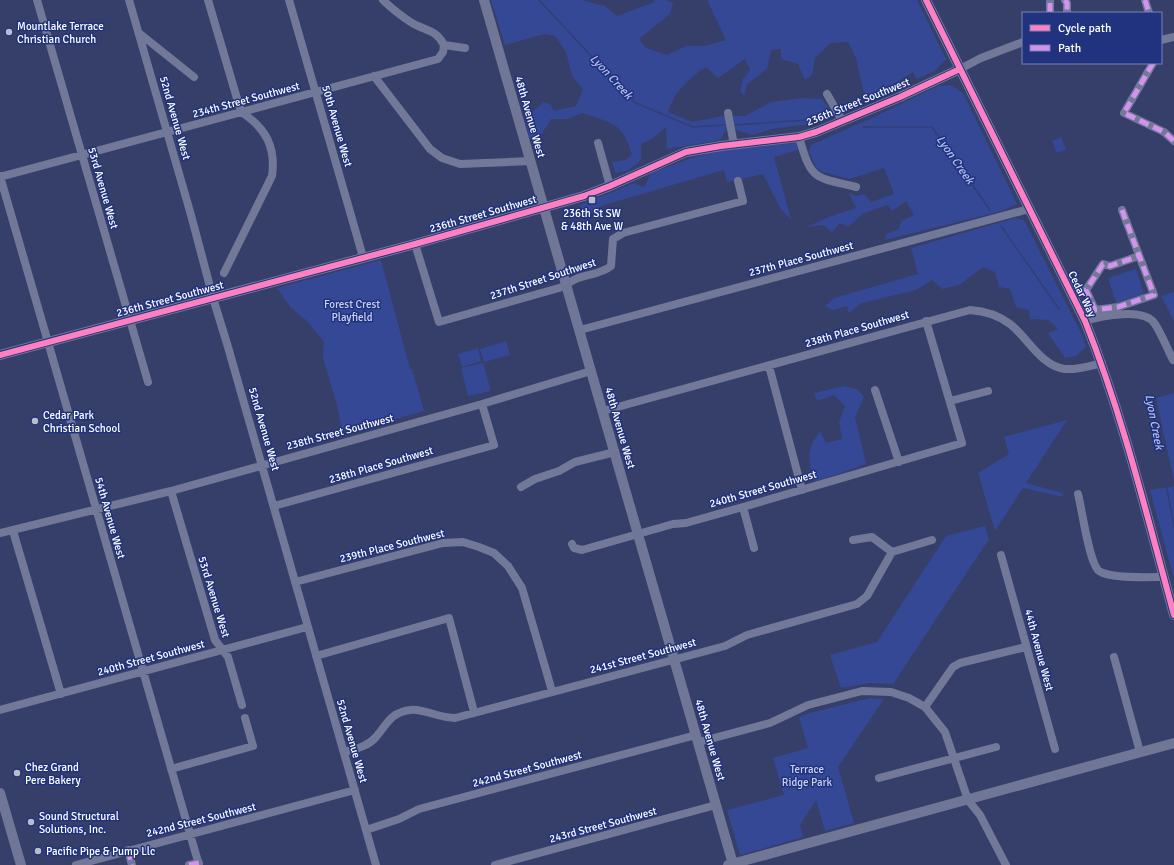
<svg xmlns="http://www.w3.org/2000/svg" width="1174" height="865" viewBox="0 0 1174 865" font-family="Signika,sans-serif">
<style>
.green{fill:#344895}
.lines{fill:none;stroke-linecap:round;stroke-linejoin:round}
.stream{stroke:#323f77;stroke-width:1.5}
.minor{stroke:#717898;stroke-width:8}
.major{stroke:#707696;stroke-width:10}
.quiet{stroke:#d193ec;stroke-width:5;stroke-dasharray:10 5;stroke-linecap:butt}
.cycleway-casing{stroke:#21327e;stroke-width:8}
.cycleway{stroke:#ff80c0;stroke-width:6}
.poi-dot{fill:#b9bcca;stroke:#21327e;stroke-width:1.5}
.labels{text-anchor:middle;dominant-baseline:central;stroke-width:3;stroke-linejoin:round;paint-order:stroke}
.poi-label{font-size:11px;fill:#fff;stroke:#21327e;text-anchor:start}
.street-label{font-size:11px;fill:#fff;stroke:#21327e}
.park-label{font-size:11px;fill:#c9d2f5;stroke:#21327e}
.water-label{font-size:12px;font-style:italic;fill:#b1bdee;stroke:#21327e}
</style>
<rect width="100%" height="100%" fill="#363f69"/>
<path class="green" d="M491 0H581L605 6 617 16 655 2 654 0H666L673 3 670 14 639 39 646 48 667 55 686 46H704L726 40 707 0H917L946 59 935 71 917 79 913 72 868 100 863 90 856 58 848 42 831 43 815 58 812 75 805 80 798 64 781 59V49L771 50 767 69 747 84 744 96 740 91 743 79 750 70 745 59 718 78 706 67C688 78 674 93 668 112L692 122 723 116H745L771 102 802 98 822 99 834 116 817 123 772 129 752 135 734 129 726 130 720 140 667 149 666 127 653 138 641 144V160L629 170 615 173 612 162 626 160 632 154C622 122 612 123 582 113L567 119H551L541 135 533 142 529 137 525 119 543 102 550 104 554 111 576 106 583 89 572 76 566 52 555 36 544 34 505 45Z
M951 85 963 93 1017 204 1002 211 885 240 886 234 899 229 901 221 914 215 906 201 892 211 888 205 864 213 848 227 840 223 832 232 823 225 807 227 826 218 856 208 849 193 857 196 864 194 871 202 894 194 884 168 849 179 820 171 816 167 810 154 808 153 811 145 874 117 938 86Z
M1061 137 1066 150 1057 153 1052 141Z
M798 143V150L774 157 791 219 781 210 763 174 727 182 724 170 604 205 586 215 582 211 580 205 634 183 644 187 651 173 691 158 723 150Z
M1015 218 1024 220 1083 337 1086 347 1076 356 1065 358 1048 333 1058 329 1049 320 1030 319 1029 310 1016 307 1010 289 999 287 995 272 983 267 959 285 942 289 932 280 916 290 862 303 849 313 847 306 833 310 825 306 834 298 918 274 911 248Z
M381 260 410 369H412L424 411 347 433 341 427 337 405 323 358 324 342 307 321 291 308 277 288Z
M1136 269 1144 294 1116 303 1108 278Z
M1174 292V321L1161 296Z
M506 341 510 355 484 362 480 349Z
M478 348 481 361 462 367 458 354Z
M483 363 491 391 468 396 461 368Z
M845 386 858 390 864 397 855 417 866 464 815 482C808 460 805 452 820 431L826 443 842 439 839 422 845 406 834 395 817 401 814 393Z
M1174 393V481L1156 398Z
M1067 420 1026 483 1062 493 1063 497 1023 488 995 531 978 473 1009 454 1004 437Z
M1174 486V579L1150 490Z
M985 526 989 539 893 684 870 683 841 688 830 655 877 642 946 536Z
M870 698 884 699 838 767 854 823 825 831 816 800 800 825 803 837 740 855 727 810 784 795 773 758 808 748 799 717 810 713Z"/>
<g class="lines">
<path class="stream" d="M539 0 634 102 692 127 724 125
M734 125 823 119
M863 127H932L990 210
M1001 226 1059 309
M1108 332 1144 368 1174 526"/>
<path class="minor" d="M37 0 148 382
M129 0 191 215 213 298 228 347 376 865
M208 0 241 112C266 128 276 147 272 176L224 273
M289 0 363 257
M383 0C392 9 401 16 412 23 426 31 437 30 444 45
M1065 0 1067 3V13
M1145 0 1149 13
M1050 13V0
M139 33 194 77
M1161 40 1174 37
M444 45 465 48
M1153 63 1124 113 1164 132 1174 141
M960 69 981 58 1023 42
M374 76 430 149 442 158 460 164 531 161
M827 94 843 122
M728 113 734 145
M799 137C811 180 814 177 856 187
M598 143 610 186
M0 176 199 865
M0 177 438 59 443 52 444 45
M1122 210 1154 295 1118 307 1095 310 1086 290 1103 264 1110 266 1139 256
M415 244 439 322 566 286C577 273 598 277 611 266L613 239 623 233 743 201 738 181
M1085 321C1102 316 1144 307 1155 324 1162 335 1167 348 1173 360
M580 330 1029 209
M769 366 802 490
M875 390 899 462
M950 401 988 391
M603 411 970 310C985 311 998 315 1010 324 1028 338 1041 366 1065 369 1077 370 1090 366 1102 363
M521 487 535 479 559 471 575 462 615 452
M171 491 215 640 228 657 242 705
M1078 494C1082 509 1089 563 1099 571 1110 579 1150 577 1164 577
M274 506 494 445 482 404
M743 507 754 548
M13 531 61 694
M0 533 171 491 482 404 591 371
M853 540 872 537 892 552
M572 544 574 548 582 550 673 524 686 523 743 507 962 443 926 321
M1001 555 1055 749
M295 582 443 543 463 542 479 547 494 553 508 566 522 588 552 691
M316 656 449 618 474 712
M1114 657 1140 752
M925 707 953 667 960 663 1026 647
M0 710 307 627
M699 742 770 723 808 705 862 691 891 692 909 698 925 707 945 732 968 800 980 815 1006 865
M344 752C354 749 367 747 375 738 387 725 389 713 410 710 422 708 439 718 455 718L725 646 747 635 857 604 867 596 892 552 932 540
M171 769 253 746 245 718
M879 778 996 747
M366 830 399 819 419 809 696 735
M128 850 132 865
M76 865 355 790
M189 865 199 863
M495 865 716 805"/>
<path class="major" d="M484 0 733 864
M926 0 1085 321C1123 416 1147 516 1174 615
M0 355 415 244 584 196 610 186 686 152 721 146 799 137 816 132 900 97 960 69
M0 793 21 865
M728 865 1174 743"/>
<path class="quiet" d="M1065 0 1067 3V13
M1145 0 1149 13
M1050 13V0
M1153 63 1124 113 1164 132 1174 141
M1122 210 1154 295 1118 307 1095 310 1086 290 1103 264 1110 266 1139 256
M128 850 132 865
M189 865 199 863"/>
<g class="cycleway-casing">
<path id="cycleway" d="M926 0 1085 321C1123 416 1147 516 1174 615
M0 355 415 244 584 196 610 186 686 152 721 146 799 137 816 132 900 97 960 69"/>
</g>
<use href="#cycleway" class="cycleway"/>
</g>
<g class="poi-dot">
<circle cx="9" cy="32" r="4"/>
<rect x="588" y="196" width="8" height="8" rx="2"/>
<circle cx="35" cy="421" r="4"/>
<circle cx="17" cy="773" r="4"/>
<circle cx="31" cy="822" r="4"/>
<circle cx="38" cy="851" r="4"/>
</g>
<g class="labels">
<g class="poi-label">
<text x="17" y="26">Mountlake Terrace<tspan x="17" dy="13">Christian Church</tspan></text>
<text x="592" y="213" text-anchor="middle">236th St SW<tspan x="592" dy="13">&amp; 48th Ave W</tspan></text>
<text x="43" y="415">Cedar Park<tspan x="43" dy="13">Christian School</tspan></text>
<text x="25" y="767">Chez Grand<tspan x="25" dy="13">Pere Bakery</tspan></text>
<text x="39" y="816">Sound Structural<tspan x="39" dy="13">Solutions, Inc.</tspan></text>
<text x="46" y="851">Pacific Pipe &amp; Pump Llc</text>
</g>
<g class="street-label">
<text transform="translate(246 100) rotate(-15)">234th Street Southwest</text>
<text transform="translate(858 102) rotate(-22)">236th Street Southwest</text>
<text transform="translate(530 117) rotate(74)">48th Avenue West</text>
<text transform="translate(175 118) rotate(74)">52nd Avenue West</text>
<text transform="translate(337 126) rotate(74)">50th Avenue West</text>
<text transform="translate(103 188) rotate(74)">53rd Avenue West</text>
<text transform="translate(483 214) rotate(-16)">236th Street Southwest</text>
<text transform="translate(801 259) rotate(-15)">237th Place Southwest</text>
<text transform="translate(543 279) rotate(-18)">237th Street Southwest</text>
<text transform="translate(1082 294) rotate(64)">Cedar Way</text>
<text transform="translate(170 299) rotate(-15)">236th Street Southwest</text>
<text transform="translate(857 329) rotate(-16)">238th Place Southwest</text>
<text transform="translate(620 428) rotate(74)">48th Avenue West</text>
<text transform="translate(264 429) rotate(74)">52nd Avenue West</text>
<text transform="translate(340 432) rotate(-15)">238th Street Southwest</text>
<text transform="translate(381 465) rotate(-16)">238th Place Southwest</text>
<text transform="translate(763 489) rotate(-16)">240th Street Southwest</text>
<text transform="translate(110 518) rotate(74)">54th Avenue West</text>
<text transform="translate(392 546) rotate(-14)">239th Place Southwest</text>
<text transform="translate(214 597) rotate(73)">53rd Avenue West</text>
<text transform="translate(1039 650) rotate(75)">44th Avenue West</text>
<text transform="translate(643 656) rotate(-15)">241st Street Southwest</text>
<text transform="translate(151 658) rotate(-15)">240th Street Southwest</text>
<text transform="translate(710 740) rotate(74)">48th Avenue West</text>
<text transform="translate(352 741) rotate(74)">52nd Avenue West</text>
<text transform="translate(527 769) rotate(-15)">242nd Street Southwest</text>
<text transform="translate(201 820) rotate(-14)">242nd Street Southwest</text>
<text transform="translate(603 825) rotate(-15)">243rd Street Southwest</text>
</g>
<g class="park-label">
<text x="352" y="304">Forest Crest<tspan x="352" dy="13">Playfield</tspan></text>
<text x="807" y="769">Terrace<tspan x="807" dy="13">Ridge Park</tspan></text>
</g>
<g class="water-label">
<text transform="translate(611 77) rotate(47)">Lyon Creek</text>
<text transform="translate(955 160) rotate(55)">Lyon Creek</text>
<text transform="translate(1154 422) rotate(79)">Lyon Creek</text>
</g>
</g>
<rect x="1022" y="12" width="140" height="52" fill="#21327e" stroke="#7a84b2"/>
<rect x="1030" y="25" width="20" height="6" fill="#ff80c0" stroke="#7a84b2"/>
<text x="1058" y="32" font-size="12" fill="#ffffff">Cycle path</text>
<rect x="1030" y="45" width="20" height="6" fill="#d193ec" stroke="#7a84b2"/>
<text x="1058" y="52" font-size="12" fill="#ffffff">Path</text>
</svg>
